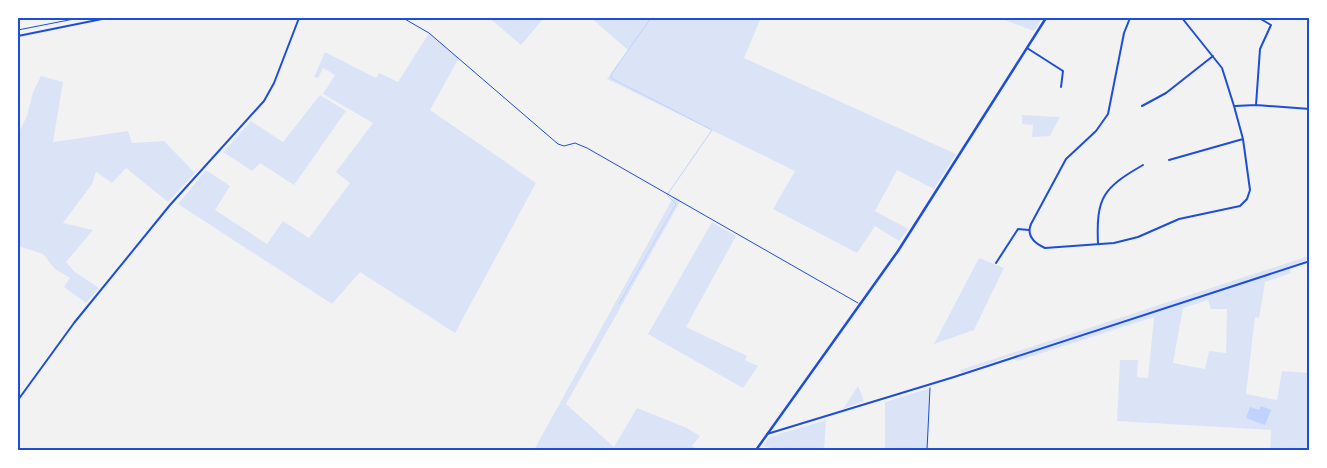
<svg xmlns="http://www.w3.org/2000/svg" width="1327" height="468" viewBox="0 0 1327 468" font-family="Lato,sans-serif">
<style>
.green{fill:#dbe4f7;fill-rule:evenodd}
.water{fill:#bfd3fe}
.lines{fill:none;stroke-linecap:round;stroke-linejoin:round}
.stream{stroke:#bfd3fe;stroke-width:1}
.path{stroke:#1d4ed8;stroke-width:1}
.minor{stroke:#1d4ed8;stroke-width:2}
.tertiary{stroke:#1d4ed8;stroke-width:2.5}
.neatline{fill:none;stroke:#1d4ed8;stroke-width:2}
</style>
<rect width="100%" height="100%" fill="#f2f2f2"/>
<path class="green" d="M489 18H544L521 45Z
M591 18H761L744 58 956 154 934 189 897 170 875 211 908 229 899 241 875 226 857 253 773 209 795 171 607 79 628 50Z
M999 18H1042L1034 31Z
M429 33 459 58 430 110 536 183 455 333 360 272 332 304 178 204 206 170 230 186 215 210 267 244 283 221 309 238 350 183 336 172 373 123 323 94 335 75 323 68 318 78 314 77 325 52 376 78 379 73 398 82Z
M41 76 63 82 53 142 128 131 132 143 164 141 195 173 168 202 126 168 112 183 96 172 92 184 63 223 93 230 66 262 75 272 99 288 86 303 64 287 70 278 55 269 43 254 18 246V134L27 116 33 92Z
M320 95 346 111 294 185 260 163 252 171 223 152 251 121 283 142Z
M1022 115 1060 117 1050 136 1032 137 1033 125 1022 124Z
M674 196 681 200 566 404 614 447 637 408 687 428 700 436 692 446 698 450H534Z
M712 222 736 236 686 327 747 356 745 360 758 366 743 388 648 334Z
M1309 256V259L1289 267 1291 273 1265 282 1259 318 1255 317 1246 394 1277 400 1282 371 1309 373V450H1270L1271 430 1117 421 1120 360H1138L1137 377 1148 378 1154 317 1017 361 1014 355 961 373 960 370ZM1208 300 1211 309H1227L1226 353 1209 351 1205 369 1173 363 1183 308Z
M979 258 1004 268 974 330 934 344Z
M858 386 864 401 843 409Z
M930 388 928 450H885V402Z
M826 420 824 450H778L763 446 769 437Z"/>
<path class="water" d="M1261 406 1271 410 1265 425 1246 418 1250 407 1259 410Z"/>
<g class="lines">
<path class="stream" d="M619 304 676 204 667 195 712 130 611 78 612 73 651 18"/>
<path class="path" d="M403 18 429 33 558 144 564 146 575 143 587 148 858 303
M18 30 79 18
M927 450 930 388"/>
<path class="minor" d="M1130 18 1124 33 1108 114 1096 131 1066 159 1031 224C1026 236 1034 243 1045 248L1114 243 1138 237 1179 219 1240 206 1247 199 1250 190 1243 139 1234 106 1222 68 1182 18
M18 36 107 18
M1027 48 1063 71 1061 87
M1256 105 1260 49 1271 25 1259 18
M1142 106 1166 93 1213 56
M1235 106 1256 105 1310 109
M1169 160 1243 139
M1098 244C1096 197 1103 188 1143 165
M996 263 1018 229 1029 230
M18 400 74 323 170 205 264 101 274 83 299 18
M767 434 954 377 1310 261"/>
<path class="tertiary" d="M756 450 898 251 1046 18"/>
</g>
<rect width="1327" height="468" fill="none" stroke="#ffffff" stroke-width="38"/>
<rect x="19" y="19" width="1289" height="430" class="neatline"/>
</svg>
